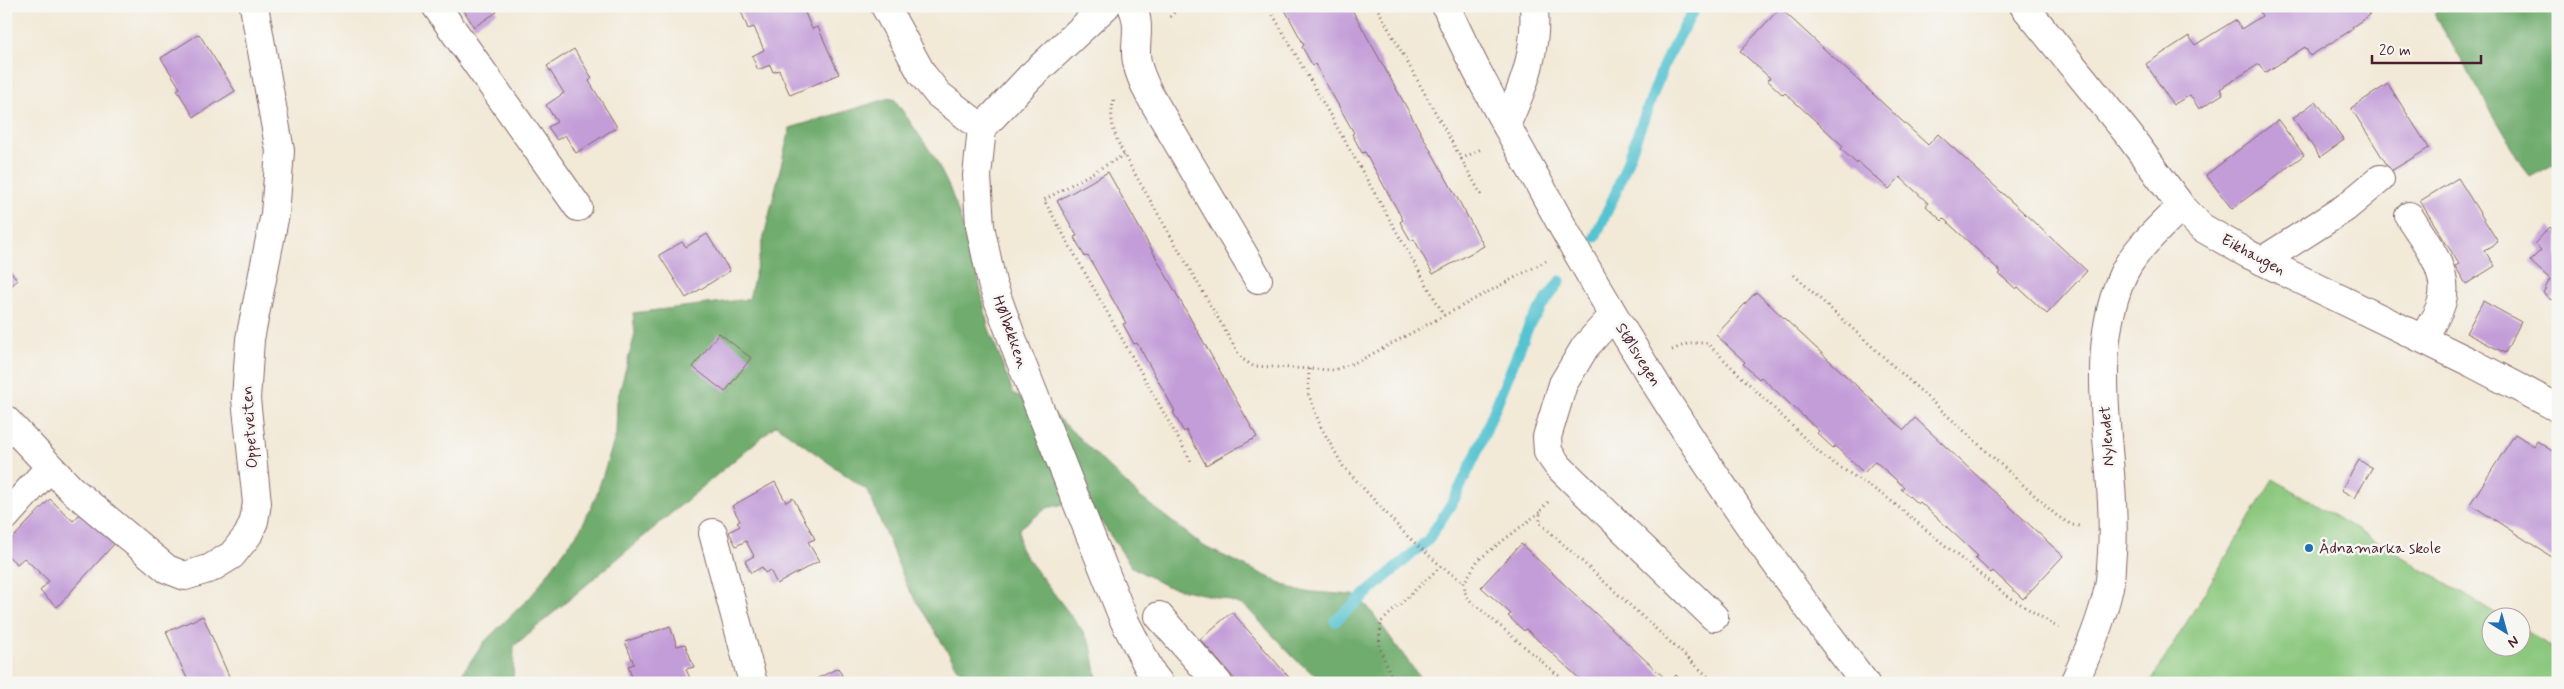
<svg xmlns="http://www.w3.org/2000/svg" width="2564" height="689" viewBox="0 0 2564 689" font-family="Mynerve,sans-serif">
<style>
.green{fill:#8bc87e;stroke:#6a7454}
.forest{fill:#70ac6d;stroke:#5d664c}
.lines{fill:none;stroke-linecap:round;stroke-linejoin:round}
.stream{stroke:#57c3d1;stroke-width:11}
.building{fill:#c39dd8}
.minor-casing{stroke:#856667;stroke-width:30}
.path{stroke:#856667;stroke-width:3;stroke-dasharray:1 4;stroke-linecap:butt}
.minor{stroke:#fff;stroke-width:28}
.poi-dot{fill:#1f6fb2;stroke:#f6f6f2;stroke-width:2}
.labels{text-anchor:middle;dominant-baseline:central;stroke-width:5;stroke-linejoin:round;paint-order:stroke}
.street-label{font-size:16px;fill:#4a1f2b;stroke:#f6f6f2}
.poi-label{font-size:16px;fill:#4a1f2b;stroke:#f6f6f2;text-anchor:start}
</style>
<rect width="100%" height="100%" fill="#f6f6f2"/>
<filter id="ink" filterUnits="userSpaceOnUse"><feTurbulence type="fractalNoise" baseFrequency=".02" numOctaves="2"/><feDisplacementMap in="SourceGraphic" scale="10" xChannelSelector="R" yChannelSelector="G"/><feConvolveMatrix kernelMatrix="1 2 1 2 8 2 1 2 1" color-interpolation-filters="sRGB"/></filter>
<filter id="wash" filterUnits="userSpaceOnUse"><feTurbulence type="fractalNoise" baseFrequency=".0096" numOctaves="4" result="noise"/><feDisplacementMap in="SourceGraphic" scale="20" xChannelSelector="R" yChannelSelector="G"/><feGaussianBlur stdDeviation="1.12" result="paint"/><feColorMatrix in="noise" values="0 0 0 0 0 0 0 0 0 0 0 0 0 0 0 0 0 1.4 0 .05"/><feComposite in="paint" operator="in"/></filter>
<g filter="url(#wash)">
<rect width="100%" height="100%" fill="#f2e9d7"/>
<path class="green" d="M2273 479 2500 616H2492V646H2522V629L2558 651 2556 683H2150Z"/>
<path class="forest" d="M2444 6H2558V162L2530 177 2434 14Z
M890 98 895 100 935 158 950 189 974 257 988 326 1013 393 1027 402H1042L1140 497 1205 547 1298 591 1354 595 1368 607 1424 683H1325L1296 660 1246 607 1225 599 1166 586 1132 567 1099 519 1064 504 1047 508 1019 529 1020 549 1082 630 1091 645 1097 678 1090 683H967L907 586 868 491 776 425 514 646 513 683H455L485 641 532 595 581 528 595 499 616 435 617 401 635 334 633 313 749 299 790 128Z"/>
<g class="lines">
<path class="stream" d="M1595 237 1616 192 1665 62 1696 6
M1335 621 1428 540 1455 498 1477 452 1530 323 1560 281"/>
</g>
<g id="blocks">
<path class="building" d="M461 6H493L497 12 474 27Z
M739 6H802L812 29 818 27 839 74 790 95 779 70 773 72 770 65 758 70 752 56 764 50 754 27 748 29Z
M1292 6H1350L1484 246 1433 274 1414 239 1411 241 1400 222 1403 220 1365 152 1362 153 1352 134 1354 133 1315 64 1313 66 1302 47 1304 45 1285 10Z
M2257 6H2282L2286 13 2296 6H2365L2370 15 2352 27 2353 29 2310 56 2305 47 2265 73 2259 64 2220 89 2223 94 2199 109 2190 95 2173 105 2146 64 2189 36 2195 45 2235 20 2241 29 2262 16Z
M1780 8 1928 145 1938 134 2087 271 2047 314 2018 287 2016 289 1999 274 2001 272 1944 219 1942 221 1926 206 1928 203 1900 177 1889 189 1858 162 1857 164 1841 149 1843 146 1785 93 1783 95 1767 80 1770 78 1740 51Z
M199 34 235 91 194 117 177 90 180 88 161 58Z
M574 49 592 78 589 81 617 127 576 153 565 135 557 140 548 127 557 122 546 105 564 93 547 66Z
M2388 84 2429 148 2391 171 2351 108Z
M2316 101 2344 140 2320 157 2293 118Z
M2278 120 2304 155 2232 209 2206 175Z
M1108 172 1257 437 1206 465 1186 430 1184 432 1173 412 1175 411 1137 343 1134 344 1123 324 1126 323 1088 256 1085 257 1074 237 1077 236 1057 201Z
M2458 178 2498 242 2484 250 2495 266 2466 284 2455 266 2459 264 2420 201Z
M2550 227 2556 233 2558 231V296L2556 295 2551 300 2543 293 2550 279 2530 261 2541 250 2534 244Z
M707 234 730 271 686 298 659 255 682 242 686 247Z
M6 267 18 280 6 290Z
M1756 292 1904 430 1915 418 2063 556 2023 599 1993 571 1991 573 1975 558 1978 556 1920 502 1918 504 1901 489 1904 487 1875 461 1864 473 1835 446 1833 448 1817 433 1819 431 1761 377 1759 379 1743 364 1745 362 1716 335Z
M2483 301 2521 322 2505 353 2466 333Z
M719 333 751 358 725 392 693 367Z
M2515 434 2534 446 2537 441 2558 455V561L2470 504Z
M2359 460 2372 468 2355 498 2341 490Z
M775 482 786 502 793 498 815 539 808 542 819 561 777 584 770 570 765 573 762 567 751 573 745 561 754 556 746 541 736 546 729 532 740 526 737 522 740 521 732 506Z
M50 499 73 521 84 510 116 542 57 607 40 591 49 581 24 558 17 564 6 554 8 543Z
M1521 544 1669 682 1676 675 1684 683H1584L1526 629 1524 631 1508 616 1511 614 1481 587Z
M1232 612 1294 683H1238L1200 639Z
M203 616 231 681 227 683H189L166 632Z
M670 626 677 646 685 644 694 667 686 669 692 683H634L628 666 634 664 625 642Z
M838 668 846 683H808Z"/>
</g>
</g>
<g filter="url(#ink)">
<use href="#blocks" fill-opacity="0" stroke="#856667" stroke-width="1"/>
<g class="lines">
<g class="minor-casing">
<path id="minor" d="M436 6 578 207
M885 6 922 74 938 94 982 128
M1106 6 1030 77 982 128 977 176 980 226 992 283 1017 352 1124 620 1152 674 1159 683
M1132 6C1140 23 1136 35 1136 52 1136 67 1143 81 1149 94L1258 279
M1446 6C1472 66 1505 123 1537 180 1632 356 1742 525 1865 683
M2024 6 2128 134 2181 206 2201 227 2248 254 2472 363 2558 408
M1506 125C1525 84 1537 51 1534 6
M2409 216C2424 240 2450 271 2442 301 2439 314 2429 327 2423 339
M2262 261 2345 208 2380 179
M1613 316 1585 347 1563 384 1547 437 1548 452 1558 466 1714 617
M6 420 71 489 167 569 185 576 211 568 232 555 248 535 254 521 257 503 246 399 250 339 275 214 280 151 254 6
M6 516 49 468
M713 533 753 683
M1159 616 1218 683
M2074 683C2088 652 2102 620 2109 587 2111 576 2111 564 2112 553 2118 462 2085 367 2121 279 2132 251 2160 228 2181 206"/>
</g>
<path class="path" d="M1268 6 1444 315
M1376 6 1483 198
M1170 17 1180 6
M1114 100C1108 121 1115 136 1124 155L1241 358 1253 366 1334 370 1359 361 1546 261
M1124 155 1044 200 1192 463
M1461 159 1483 148
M1794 275 2057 516 2072 525 2080 526
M1672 350 1689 343H1707L1824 457 1885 496 2003 593 2062 630
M1309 369 1308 393 1321 427 1343 466 1406 535 1441 566
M1548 502 1540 512V523L1715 683
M1540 512 1478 560 1464 583 1466 597 1567 683
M1394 683 1379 646 1381 622 1441 566 1464 583"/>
<use href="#minor" class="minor"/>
</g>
</g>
<circle class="poi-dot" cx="2309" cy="548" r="5"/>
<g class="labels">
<g class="street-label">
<text transform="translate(2253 255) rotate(28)">Eikhaugen</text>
<text transform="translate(1010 332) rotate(70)">Hølbekken</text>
<text transform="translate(1638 355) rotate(58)">Stølsvegen</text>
<text transform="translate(250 427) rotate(-94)">Oppetveiten</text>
<text transform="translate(2107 436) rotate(-94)">Nylendet</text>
</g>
<g class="poi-label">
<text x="2319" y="548">Ådnamarka skole</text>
</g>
</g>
<rect width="2564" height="689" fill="none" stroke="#f6f6f2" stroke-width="25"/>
<g transform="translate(2506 632) rotate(143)"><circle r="24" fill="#f6f6f2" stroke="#b1a0a2"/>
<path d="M0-4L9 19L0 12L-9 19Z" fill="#1f6fb2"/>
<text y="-8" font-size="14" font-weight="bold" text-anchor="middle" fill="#4a1f2b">N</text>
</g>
<path d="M2372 55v8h109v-8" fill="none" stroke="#4a1f2b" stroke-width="2.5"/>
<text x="2379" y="55" font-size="15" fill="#4a1f2b" stroke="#f6f6f2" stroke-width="4" paint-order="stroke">20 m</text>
</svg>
